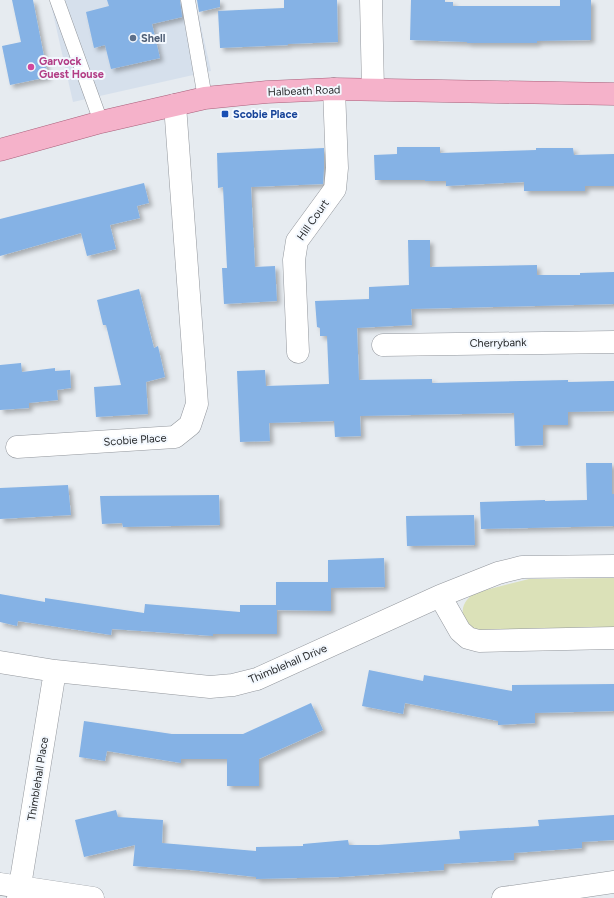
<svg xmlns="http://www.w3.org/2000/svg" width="614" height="898" viewBox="0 0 614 898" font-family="Figtree,sans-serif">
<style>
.built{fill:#d6e0ec}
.green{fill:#dbe1b8}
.building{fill:#85b2e5;filter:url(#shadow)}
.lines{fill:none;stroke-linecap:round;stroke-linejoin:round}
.service-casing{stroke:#93979d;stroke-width:15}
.minor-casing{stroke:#93979d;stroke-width:23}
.primary-casing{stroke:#a9607b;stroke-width:23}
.service{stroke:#fff;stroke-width:14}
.minor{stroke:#fff;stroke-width:22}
.primary{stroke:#f5b2ca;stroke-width:22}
.service-dot{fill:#5c6f8a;stroke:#f3f8fe;stroke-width:1.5}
.hotel-dot{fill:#d1479c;stroke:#f3f8fe;stroke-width:1.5}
.transit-dot{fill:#1a4fb4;stroke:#f3f8fe;stroke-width:1.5}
.labels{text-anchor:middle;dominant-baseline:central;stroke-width:4;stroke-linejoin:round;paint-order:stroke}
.service-label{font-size:11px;font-weight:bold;fill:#4e5e75;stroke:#f3f8fe;text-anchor:start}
.hotel-label{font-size:11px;font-weight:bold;fill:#b23c85;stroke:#f3f8fe;text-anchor:start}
.street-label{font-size:11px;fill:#26282a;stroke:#f3f8fe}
.transit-label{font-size:11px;font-weight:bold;fill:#164399;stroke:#f3f8fe;text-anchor:start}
</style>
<defs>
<filter id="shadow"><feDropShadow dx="3.5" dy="3.5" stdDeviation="2" flood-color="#0004"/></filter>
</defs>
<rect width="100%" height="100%" fill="#e6ebf0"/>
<path class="built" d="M50 0H195L211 71 73 102Z"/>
<path class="green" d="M614 578V629L474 630 465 626C461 610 461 604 474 593L529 579Z"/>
<path class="building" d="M12 0H33L48 77 10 85 2 46 21 42Z
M107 0H180L182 17 152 24 160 58 111 69 105 45 94 48 86 12 109 6Z
M197 0H220V7L199 12Z
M284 0H337L338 42 288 44V45L220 48 218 11 284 8Z
M411 0H445V2H453V6H560V0H591V40L537 41V43H467V42L410 40Z
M397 147H440V153L536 150V148H573L574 155 614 154V186H585V191H524V182L446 186V181H425V180H375L374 155 397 154Z
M324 148V168L323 184 251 187 255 267 275 266 277 301 224 304 222 268H227L223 187 218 188 217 153Z
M144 183 149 203 137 206 140 218 110 225 116 249 87 256 81 233 0 256V219Z
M408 240H430V267L537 265V275H580V273L614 272V304L411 309 412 325 357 328 359 380 432 379V383L568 380V382L614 381V411L568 412V425H543V445L515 446 514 413 360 416 361 436 335 437 334 421 269 423 270 441 240 442 237 371 265 370 266 386 329 384 327 336H320V328L317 327 315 301 369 299V287L409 285Z
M139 289 154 348 158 346 165 377 146 382 148 414 96 417 94 387 121 385 106 325H103L97 300Z
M21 363 22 372 55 368V371L70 370 71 388 57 390 58 400 29 403V408L0 410V365Z
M586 463H612V494H614V526L481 529 480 502 545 500V501L587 500Z
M68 485 71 515 0 519V488Z
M219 495 220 525 123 527 122 523 102 524 100 496Z
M474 515 475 545 407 546 406 516Z
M384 558 385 587 331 588V611L277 610V634H213V636L112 629 111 635 18 621 17 626 0 622V594L45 602V598L144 613 145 604 240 612V605H276V582H328V560Z
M369 670 423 681 424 675 512 691V685L614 684V711L535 713V723L498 725V721L405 703 403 714 362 706Z
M311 703 323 730 259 759V786H227V759H181V763L107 751 105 761 79 757 84 721 172 734H243Z
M116 810 118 817 163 820 162 843 256 851V847L303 846V844L348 840 349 845H378L460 839 459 831 539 826 538 820 614 815V840L582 842V848L514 853V860L444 864V870L340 877 256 879V877L190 870 133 866 135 845 84 857 75 820Z"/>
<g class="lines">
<g class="service-casing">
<path id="service" d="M57 0 101 122
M188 0 205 98"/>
</g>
<g class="minor-casing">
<path id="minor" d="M371 0 373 89
M383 345 614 342
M298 352 294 260 297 241 335 189 337 168 334 89
M17 447 175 437 190 425 197 404 175 105
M440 596 460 631 468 638 479 641 614 638
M0 662 55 671 210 687 233 685 257 679 440 596 498 573 522 567 614 566
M0 884 93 898
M18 898 55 671
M503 898 614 882"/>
</g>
<g class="primary-casing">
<path id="primary" d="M0 150 101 122 205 98 267 92 334 89 614 94"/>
</g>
<use href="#service" class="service"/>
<use href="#minor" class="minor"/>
<use href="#primary" class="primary"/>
</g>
<circle class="service-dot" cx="133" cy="38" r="4"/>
<circle class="hotel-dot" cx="31" cy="67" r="4"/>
<rect class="transit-dot" x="221" y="110" width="8" height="8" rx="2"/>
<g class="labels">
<g class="service-label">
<text x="141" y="38">Shell</text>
</g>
<g class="hotel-label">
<text x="39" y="61">Garvock<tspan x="39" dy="13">Guest House</tspan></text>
</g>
<g class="street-label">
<text transform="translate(304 91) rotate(-2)">Halbeath Road</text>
<text transform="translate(313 220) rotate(-55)">Hill Court</text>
<text transform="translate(498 343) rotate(-1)">Cherrybank</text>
<text transform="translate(135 440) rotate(-4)">Scobie Place</text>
<text transform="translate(288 664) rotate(-23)">Thimblehall Drive</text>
<text transform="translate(38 779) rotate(-81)">Thimblehall Place</text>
</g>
<g class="transit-label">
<text x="233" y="114">Scobie Place</text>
</g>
</g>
</svg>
